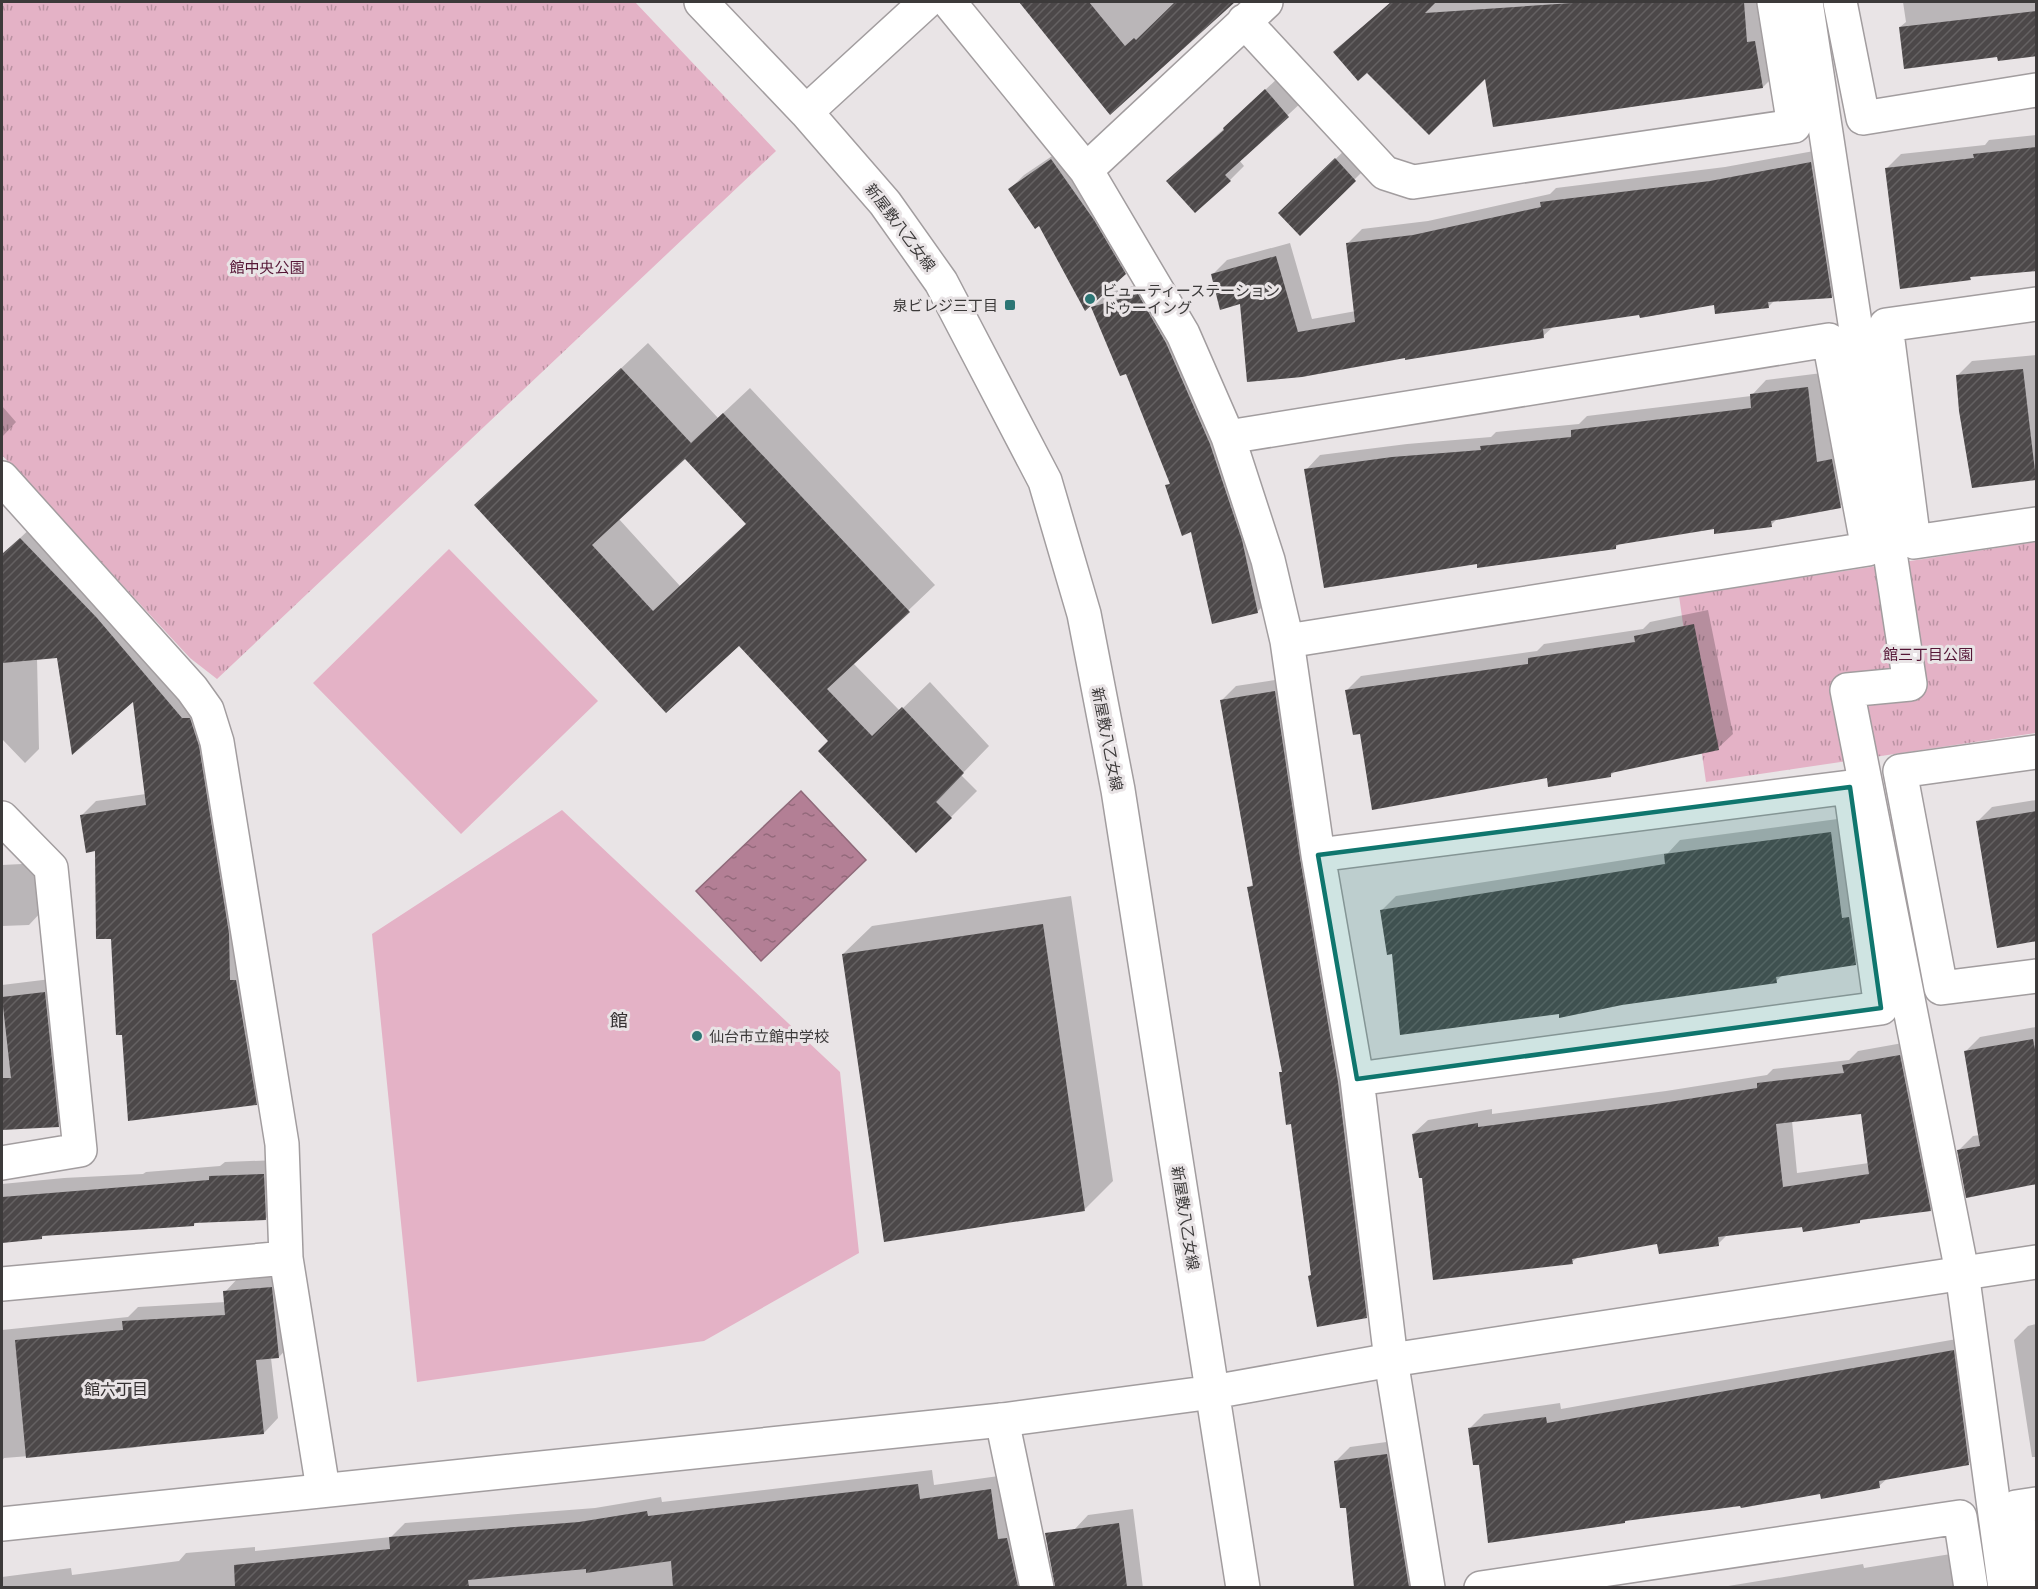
<svg xmlns="http://www.w3.org/2000/svg" width="2038" height="1589" viewBox="0 0 2038 1589" font-family="'Golos Text','Noto Sans JP',sans-serif">
<style>
.park{fill:url(#park-tufts)}
.pitch{fill:#e4b2c6}
.water{fill:url(#water-ripples);stroke:#8f6a7a;stroke-width:1.5}
.shadow{fill:#0003;fill-rule:evenodd}
.building{fill:url(#building-hatch);fill-rule:evenodd}
.lines{fill:none;stroke-linecap:round;stroke-linejoin:round}
.pedestrian-casing{stroke:#a29d9f;stroke-width:36}
.minor-casing{stroke:#a29d9f;stroke-width:36}
.tertiary-casing{stroke:#a29d9f;stroke-width:36}
.pedestrian{stroke:#fff;stroke-width:33}
.minor{stroke:#fff;stroke-width:33}
.tertiary{stroke:#fff;stroke-width:33}
.marked{fill:#0f766e;fill-opacity:0.2;stroke:#0f766e;stroke-width:4.5;stroke-linejoin:round}
.poi-dot{fill:#2c7574;stroke:#e9e4e6;stroke-width:2}
.labels{text-anchor:middle;dominant-baseline:central;stroke-width:6;stroke-linejoin:round;paint-order:stroke}
.street-label{font-size:15px;fill:#3c3a3a;stroke:#e9e4e6}
.park-label{font-size:15px;fill:#551636;stroke:#e9e4e6}
.poi-label{font-size:15px;fill:#3c3a3a;stroke:#e9e4e6;text-anchor:start}
.neighbourhood-label{font-size:16px;fill:#343031;stroke:#e9e4e6}
.quarter-label{font-size:18px;fill:#343031;stroke:#e9e4e6}
</style>
<defs>
<pattern id="park-tufts" width="24" height="20" patternUnits="userSpaceOnUse" patternTransform="scale(1.5)"><rect width="24" height="20" fill="#e4b2c6"/><path d="M3 7l-1-3M5 7V3M7 7l1-3M15 17l-1-3M17 17v-4M19 17l1-3" fill="none" stroke="#ba92a2"/></pattern>
<pattern id="water-ripples" width="26" height="14" patternUnits="userSpaceOnUse" patternTransform="scale(1.5)"><rect width="26" height="14" fill="#b37f95"/><path d="M2 4q2-2 4 0t4 0M15 11q2-2 4 0t4 0" fill="none" stroke="#93697b"/></pattern>
<pattern id="building-hatch" width="6" height="6" patternUnits="userSpaceOnUse" patternTransform="scale(1.5)"><rect width="6" height="6" fill="#4c4849"/><path d="M-1 1l2-2M0 6l6-6M5 7l2-2" fill="none" stroke="#646162"/></pattern>
</defs>
<rect width="100%" height="100%" fill="#e9e4e6"/>
<path class="park" d="M2 2H635L776 151 217 679 190 658 2 455Z
M2036 542V733L1706 782 1679 596Z"/>
<path class="pitch" d="M449 549 598 701 461 834 313 683Z
M562 810 840 1072 859 1253 704 1341 417 1382 372 934Z"/>
<path class="water" d="M801 791 866 860 761 961 696 891Z"/>
<path class="shadow" d="M1038 2H1232L1111 113 1028 12Z
M1391 2H1759L1761 29 1770 27 1777 73 1763 87 1367 71 1335 52Z
M1903 2H2036V55L1999 56 1900 27 1906 22Z
M1280 76 1303 101 1239 160 1244 166 1230 180 1183 167Z
M2036 135V270L1973 275 1970 278 1886 169 1901 154 1985 145 1989 140Z
M1350 145 1369 165 1300 234 1280 213Z
M1067 146 1140 259 1125 273 1010 189 1024 175Z
M1825 149 1846 282 1832 297 1774 301 1768 307 1715 304 1554 326 1543 336 1406 356 1301 376 1241 302 1212 275 1227 260 1290 243 1312 319 1356 311 1348 243 1362 229 1428 221 1550 194 1556 188 1725 167Z
M1152 281 1272 597 1257 612 1193 530 1167 486 1171 482 1126 372 1092 308 1107 293Z
M648 343 718 418 750 388 935 585 853 663 900 711 930 682 989 746 961 775 977 791 951 817 830 741 739 644 667 710 476 505ZM685 457 747 523 680 586 618 518Z
M2036 355V478L1973 487 1958 375 1972 361Z
M1822 373 1831 448 1846 445 1855 492 1840 506 1778 518 1771 525 1715 527 1620 543 1615 548 1478 562 1306 470 1320 455 1407 444 1491 437 1496 432 1579 424 1587 416 1751 396 1766 380Z
M2 406 16 422 2 437Z
M35 524 196 704 271 1089 256 1104 123 1033 112 937 97 849 82 815 96 801 146 794 134 699 59 656 37 658 39 749 25 763 2 739V555Z
M1708 610 1733 734 1718 748 1616 770 1610 776H1548L1361 732 1347 690 1361 676 1537 651 1544 644 1643 629 1650 622Z
M1289 678 1381 1302 1366 1317 1312 1274 1292 1123 1281 1073 1283 1070 1249 888 1254 883 1221 701 1236 686Z
M2036 800V939L1978 821 1992 807Z
M1845 818 1870 949 1855 964 1784 974 1776 981 1560 1013 1393 953 1381 911 1396 896 1668 853 1680 840Z
M42 863 43 910 29 925 2 926V865Z
M1071 896 1113 1181 1085 1209 843 954 872 926Z
M59 978 73 1111 58 1125 2 1128V985Z
M2036 1027V1183L1959 1150 1973 1136 1980 1135 1966 1051 1980 1037Z
M1914 1041 1945 1195 1930 1210 1863 1219 1859 1222 1728 1234 1718 1244 1658 1242 1578 1257 1572 1262 1423 1176 1413 1134 1428 1120 1492 1109V1114L1666 1091 1767 1075 1773 1069 1849 1060 1858 1051ZM1863 1113 1869 1163 1797 1173 1792 1121Z
M278 1160 280 1204 265 1219 197 1221 194 1225 45 1234 42 1237 2 1242V1184L64 1178 143 1174 146 1172 220 1166 225 1162Z
M286 1273 293 1342 279 1357 271 1358 278 1418 264 1433 202 1437 132 1448 4 1458 2 1461V1330L128 1317 138 1307 226 1302 225 1292 239 1277Z
M2036 1324V1457H2032L2014 1340 2028 1326Z
M1968 1337 1983 1449 1969 1463 1888 1478 1879 1486 1627 1519 1625 1522 1480 1463 1469 1429 1484 1414 1560 1403 1561 1409Z
M1401 1440 1431 1588H1356L1347 1506 1336 1461 1350 1447Z
M932 1470 934 1485 1006 1475 1038 1588H2V1577L71 1568 72 1575 179 1561 186 1553 255 1547V1551L391 1537 405 1523 595 1508 661 1497 662 1502Z
M1133 1509 1143 1588H1082L1074 1530 1088 1515Z
M1957 1553 1962 1588H1716L1863 1564 1864 1568Z"/>
<path class="building" d="M1019 2H1089L1125 46 1134 38 1136 40 1175 2H1235L1110 115Z
M1391 2H1436L1425 13 1587 2H1744L1747 42 1755 41 1763 88 1493 127 1485 79 1429 135 1367 73 1358 81 1333 52Z
M2037 11V56L1998 61 1997 57 1904 69 1899 27Z
M1265 89 1289 117 1225 175 1231 181 1195 213 1166 181 1224 130 1223 128Z
M2037 147V271L1970 277 1971 280 1900 289 1885 168 1974 158 1973 154Z
M1335 158 1356 181 1300 236 1278 213Z
M1051 159 1094 220 1126 274 1085 311 1039 226 1035 229 1008 189Z
M1811 162 1832 298 1768 302 1769 308 1715 314 1714 305 1640 318 1639 315 1543 329 1544 338 1405 360V358L1302 377 1247 382 1240 304 1220 310 1211 274 1276 256 1298 332 1355 322 1346 243 1413 235 1541 207 1540 202 1710 181Z
M1138 294 1166 343 1210 444 1242 540 1258 613 1212 624 1191 532 1182 536 1165 485 1170 484 1126 374 1120 376 1091 307Z
M621 368 691 443 723 413 910 612 827 689 872 736 902 707 964 773 936 802 952 818 916 853 818 751 828 741 739 646 666 713 474 505ZM685 459 746 524 653 611 592 545Z
M2023 369 2036 480 1972 488 1959 411 1956 375Z
M1808 387 1817 462 1832 459 1841 508 1771 521 1772 527 1714 534V529L1616 545V549L1477 568V564L1324 588 1304 469 1392 457 1481 450 1480 446 1571 437V430L1751 408 1750 394Z
M20 538 97 618 182 718H190L199 746 229 933 230 980H236L257 1105 128 1121 122 1035H116L111 939H96L95 851 86 853 80 815 146 805 133 702 72 755 57 658 2 663V554Z
M1694 624 1719 750 1611 773V777L1548 787 1547 778 1372 810 1360 734 1353 735 1345 690 1528 664V658L1635 642 1634 636Z
M1275 691 1300 858 1338 1082 1367 1318 1317 1327 1308 1276 1311 1275 1291 1124 1286 1125 1279 1072H1282L1247 887 1253 886 1220 700Z
M2037 811V941L1997 948 1976 821Z
M1831 832 1842 918 1849 917 1856 965 1776 977 1777 983 1622 1005 1559 1018V1014L1400 1035 1392 954 1387 955 1380 910 1665 864 1664 854Z
M1043 924 1085 1211 884 1242 842 954Z
M45 992 59 1127 2 1130V1078H11L2 997Z
M2033 1039 2037 1060V1184L1966 1198 1957 1150 1980 1146 1964 1051Z
M1900 1055 1931 1211 1860 1220V1223L1803 1232 1802 1227 1718 1237 1719 1246 1659 1254 1657 1244 1572 1259 1573 1264 1433 1280 1422 1178H1419L1412 1134 1478 1123V1127L1650 1105 1757 1088V1083L1844 1073 1842 1065ZM1861 1114 1869 1174 1783 1187 1776 1124Z
M264 1174 266 1220 194 1223V1226L42 1236V1239L2 1243V1197L209 1180V1176Z
M272 1287 279 1358 256 1360 264 1434 26 1458 15 1340 123 1330 122 1321 225 1315 223 1291Z
M1954 1350 1969 1465 1879 1481 1880 1488 1821 1499 1820 1494 1741 1508 1740 1506 1625 1521V1523L1488 1543 1479 1465H1473L1468 1428 1546 1417 1547 1423Z
M1387 1454 1409 1587H1354L1346 1508H1340L1334 1461Z
M918 1484 920 1499 991 1489 998 1539 1007 1538 1018 1587H673L671 1561 586 1573V1569L468 1580 469 1587H235L234 1565 390 1549 389 1537 579 1522 647 1511 648 1516Z
M1119 1523 1127 1587H1055L1045 1533Z"/>
<g class="lines">
<g class="pedestrian-casing">
<path id="pedestrian" d="M1806 2 1910 684 1847 690 1962 1272 2005 1588"/>
</g>
<g class="minor-casing">
<path id="minor" d="M949 2 1086 170 1183 334 1228 437 1268 560 1287 641 1318 855 1357 1079 1391 1360 1428 1588
M1840 2 1863 118 2036 90
M1244 21 1385 173 1413 182 1794 126 1774 2
M1086 170 1266 2
M2036 304 1886 325 1914 542 2036 524
M1228 437 1829 340 1868 549 1287 641
M2 478 192 689 207 710 217 742 282 1144 286 1258 323 1489
M2036 752 1900 771 1941 988 2036 976
M2 818 51 868 80 1150 2 1163
M1318 855 1850 787 1881 1008 1357 1079
M2 1284 286 1258
M1002 1420 1037 1588
M1481 1588 1960 1517 1971 1588
M2029 1588 2016 1507 2036 1504"/>
</g>
<g class="tertiary-casing">
<path id="tertiary" d="M701 2 806 112 885 203 941 282 1045 481 1084 614 1118 790 1243 1588
M806 112 926 2
M2 1524 1002 1420 1213 1392 1391 1360 2036 1262"/>
</g>
<use href="#pedestrian" class="pedestrian"/>
<use href="#minor" class="minor"/>
<use href="#tertiary" class="tertiary"/>
</g>
<path class="marked" d="M1850 787 1881 1008 1357 1079 1318 855Z"/>
<g class="poi-dot">
<circle cx="1090" cy="299" r="6"/>
<rect x="1004" y="299" width="12" height="12" rx="3"/>
<circle cx="697" cy="1036" r="6"/>
</g>
<g class="labels">
<g class="street-label">
<text transform="translate(901 227) rotate(53)">新屋敷八乙女線</text>
<text transform="translate(1108 739) rotate(79)">新屋敷八乙女線</text>
<text transform="translate(1186 1218) rotate(81)">新屋敷八乙女線</text>
</g>
<g class="park-label">
<text x="267" y="267">館中央公園</text>
<text x="1928" y="654">館三丁目公園</text>
</g>
<g class="poi-label">
<text x="1102" y="290">ビューティーステーション<tspan x="1102" dy="17">ドゥーイング</tspan></text>
<text x="998" y="305" text-anchor="end">泉ビレジ三丁目</text>
<text x="709" y="1036">仙台市立館中学校</text>
</g>
<g class="neighbourhood-label">
<text x="116" y="1389">館六丁目</text>
</g>
<g class="quarter-label">
<text x="619" y="1020">館</text>
</g>
</g>
<rect width="2038" height="1589" fill="none" stroke="#3c3a3a" stroke-width="6"/>
</svg>
